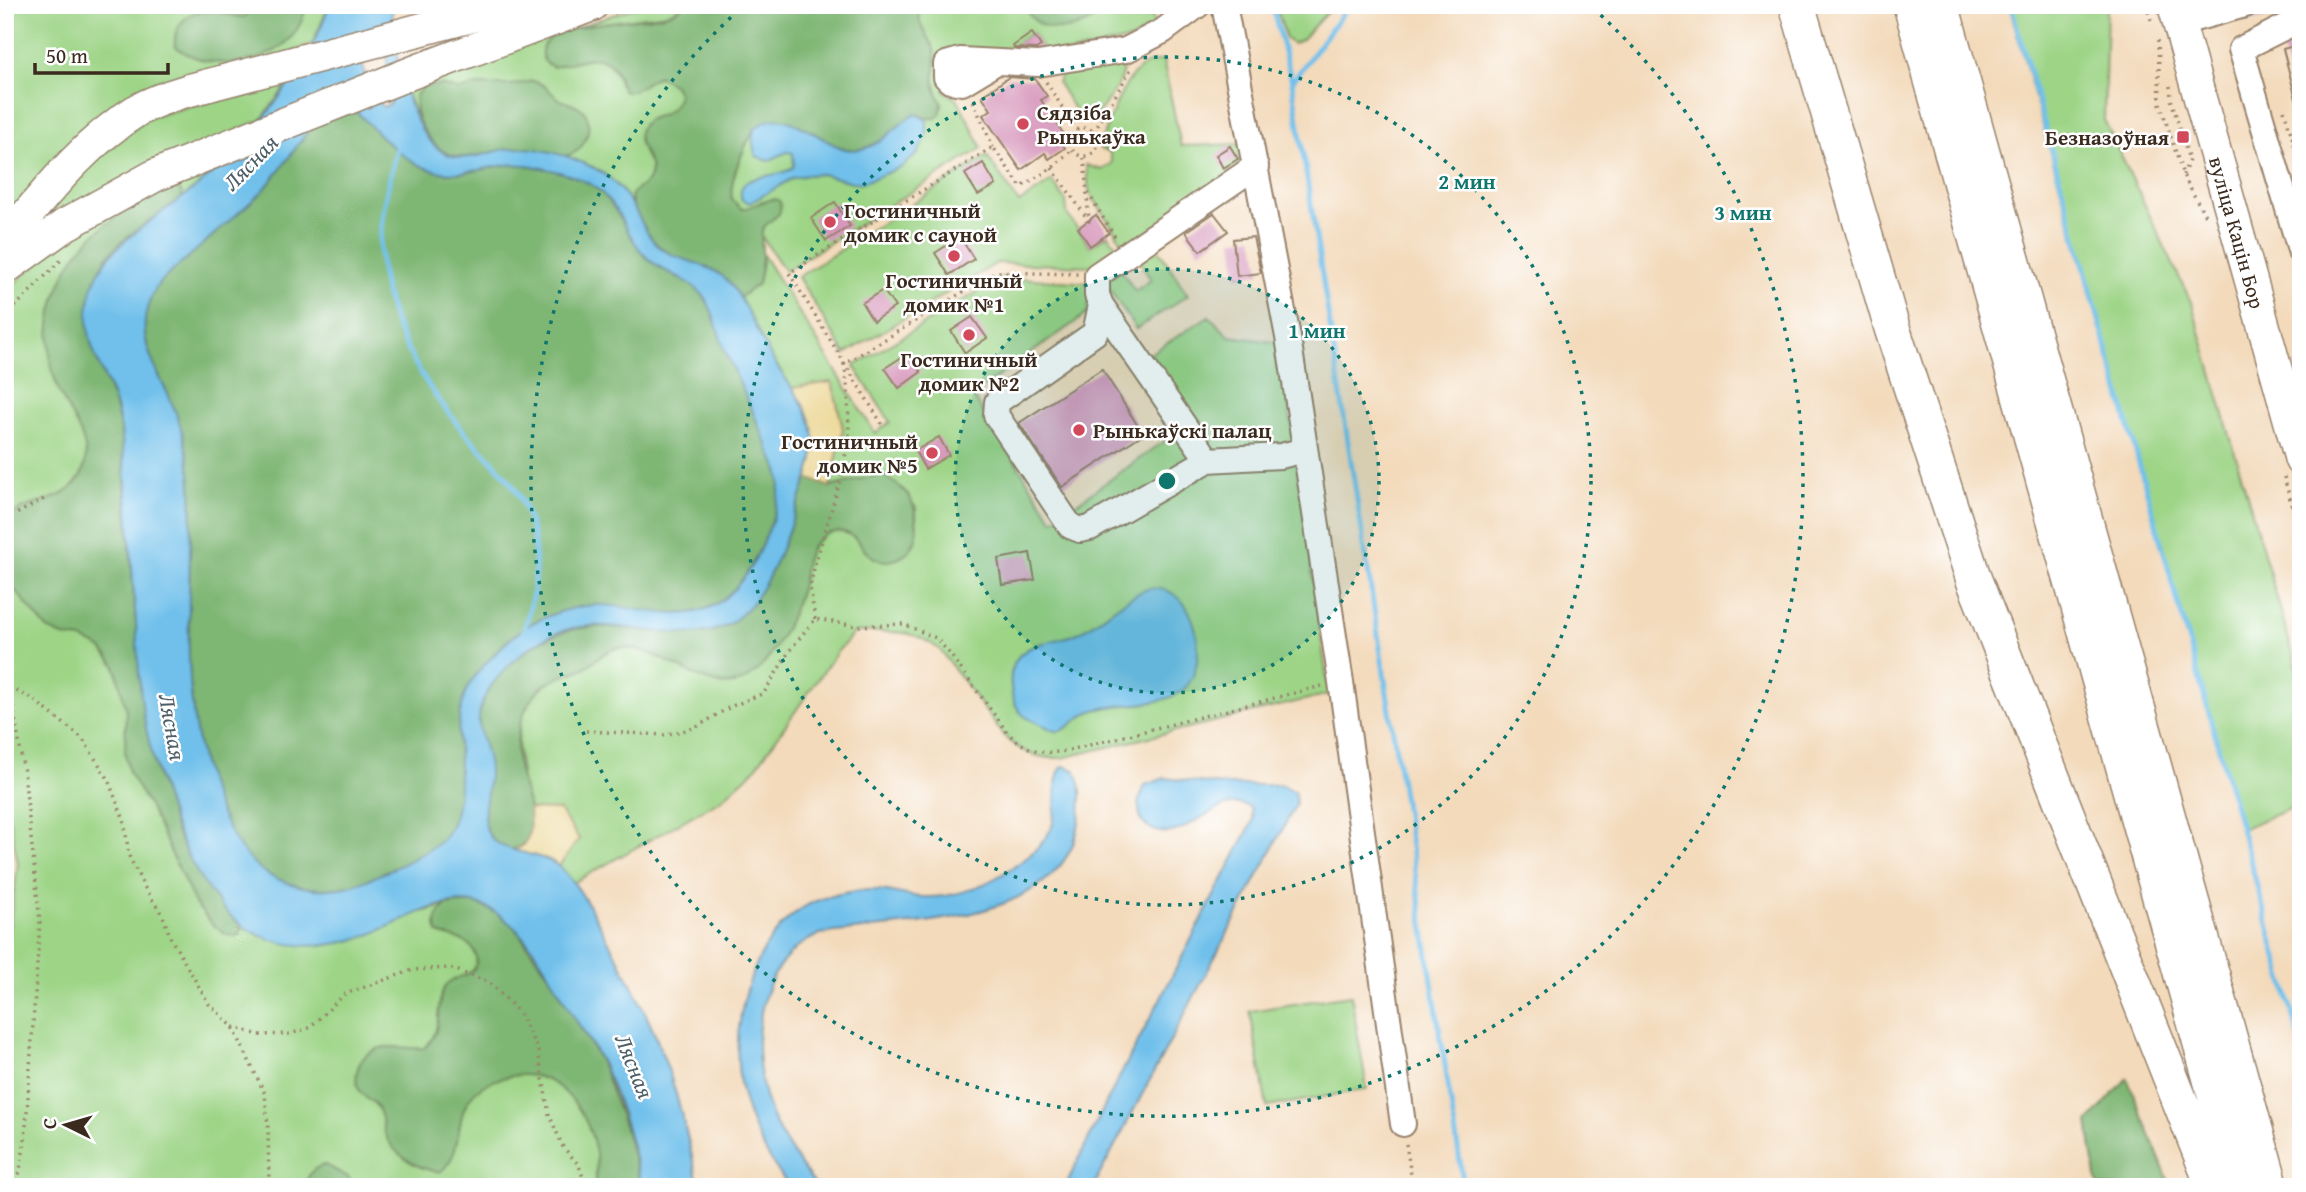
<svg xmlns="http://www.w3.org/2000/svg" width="2306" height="1192" viewBox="0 0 2306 1192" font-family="'Gentium Book Plus',serif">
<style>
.industrial{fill:#c6c0da}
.green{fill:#9dd486;stroke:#6c7f52;stroke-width:2}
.forest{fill:#7eb673;stroke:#5c7048;stroke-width:2}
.sand{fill:#eeda9e;stroke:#94825e;stroke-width:2}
.water{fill:#6fc0eb;stroke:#557584;stroke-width:2;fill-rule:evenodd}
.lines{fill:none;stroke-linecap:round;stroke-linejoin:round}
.stream{stroke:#6fc0eb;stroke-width:5}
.building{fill:#d797bc}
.minor-casing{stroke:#97826c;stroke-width:28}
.major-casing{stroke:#97826c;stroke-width:35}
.highway-casing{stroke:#97826c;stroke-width:38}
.path{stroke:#97826c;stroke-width:3.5;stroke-dasharray:2 5;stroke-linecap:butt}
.minor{stroke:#fff;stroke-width:24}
.major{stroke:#fff;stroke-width:32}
.highway{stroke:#fff;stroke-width:35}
.ring{fill:none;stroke:#0f766e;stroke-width:3.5;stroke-dasharray:3.5 7}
.poi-dot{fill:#d1495b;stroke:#fff;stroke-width:2.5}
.labels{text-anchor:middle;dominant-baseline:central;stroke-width:5;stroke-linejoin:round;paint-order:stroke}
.poi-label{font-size:21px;font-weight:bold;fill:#3b2a1e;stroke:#fff;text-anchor:start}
.street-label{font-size:21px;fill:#3b2a1e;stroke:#fff}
.water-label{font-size:23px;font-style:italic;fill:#4d5e66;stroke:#fff}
.centre{fill:#0f766e;stroke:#fff;stroke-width:3.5}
.ring-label{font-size:21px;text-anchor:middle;font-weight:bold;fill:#0f766e;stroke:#fff;stroke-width:5;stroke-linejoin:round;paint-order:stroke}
</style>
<rect width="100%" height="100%" fill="#fff"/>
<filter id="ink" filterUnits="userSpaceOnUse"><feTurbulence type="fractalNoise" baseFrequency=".0143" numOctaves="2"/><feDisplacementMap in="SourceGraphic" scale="14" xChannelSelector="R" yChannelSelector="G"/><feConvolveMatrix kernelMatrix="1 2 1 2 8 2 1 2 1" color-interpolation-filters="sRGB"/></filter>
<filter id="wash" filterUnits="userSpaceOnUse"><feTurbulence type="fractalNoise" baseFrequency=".00686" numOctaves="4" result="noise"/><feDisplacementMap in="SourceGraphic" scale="28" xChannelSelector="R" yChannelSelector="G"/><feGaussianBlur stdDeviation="1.57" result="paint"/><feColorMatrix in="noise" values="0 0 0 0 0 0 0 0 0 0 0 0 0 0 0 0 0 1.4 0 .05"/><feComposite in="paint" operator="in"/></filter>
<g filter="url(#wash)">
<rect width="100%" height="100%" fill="#f3dabb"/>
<path class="industrial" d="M2242 5H2301V95L2296 97 2283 49 2299 45 2289 11 2246 23Z"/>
<path class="green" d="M5 5H329L313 43 61 157 5 216Z
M642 5H685L666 14 590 25 569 63C591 53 614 57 619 84L639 87C653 72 673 74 679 95 674 108 668 115 654 118 653 128 652 173 649 179 644 186 636 190 631 199L632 204 620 188 593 167 574 160 539 150 420 126 404 86Z
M919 5H1145L1156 24 1132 39 1042 59 1037 49 1041 46 1032 33 1013 46 1021 59 944 91 958 100 982 148 785 271 760 234 768 220 774 218 762 201 755 206 741 209 732 200C728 180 745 145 755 128L942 103C927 77 941 66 933 47 926 29 917 28 919 5Z
M1276 5H1334L1301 40 1293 44 1286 39Z
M2009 5H2107L2104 120 2192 304 2301 682V804L2241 829Z
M1163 60 1181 146 1241 144 1249 165 1125 247 1089 191 1086 165 1102 170 1112 163 1109 151 1100 149C1104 129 1123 83 1138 70 1146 63 1153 62 1163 60Z
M1123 62C1126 80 1107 100 1098 114L1084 118 1077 114 1058 83 1062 70Z
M292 78 261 120 59 214 55 212 54 204 84 169 148 118Z
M987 156 1019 203 1052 181 1066 201 1067 214 1090 246 1108 235 1120 250 1093 266 997 263 845 354 798 277Z
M225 160 203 182 155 766 176 832 368 935 417 913 457 903 641 1187H5V956L18 864 5 797V291L53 250 119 207Z
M1156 246 1188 295 1136 329 1104 281 1121 270 1135 291 1151 280 1138 258Z
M763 255 875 433 890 422 854 366 1002 277 1090 283 1088 313 972 395 1053 520 1194 420 1150 354 1209 316 1229 336 1280 343 1329 694 1062 758C1038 759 1021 753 1004 736L940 650C911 627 890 632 855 632L837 652 754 770 722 799 573 883 559 866 579 839 559 810 529 809C518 769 505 708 550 681 561 675 574 673 585 667 597 660 607 648 622 648 654 648 692 676 723 685 735 678 762 667 769 656 783 638 793 613 800 592 803 580 803 566 807 555 821 524 848 524 865 551L914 544 917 537 916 507 882 474 830 487 843 429 832 382 792 388 762 343 739 298 758 284Z
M1351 995 1367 1089 1267 1107 1250 1011Z"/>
<path class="forest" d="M257 5H307C303 18 299 29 290 39 262 68 205 71 175 46 173 26 188 9 209 11 221 12 232 16 244 17Z
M685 5H919C917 28 926 29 933 47 941 67 926 77 942 103 941 124 930 119 916 114L907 119 884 140 860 150 846 149 835 145 799 125 755 128C745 145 728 180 732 200L742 209C751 209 789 184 779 214 754 233 763 229 762 256 762 265 759 275 758 284L739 298C718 262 687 269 659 246 650 239 645 229 640 219 636 211 630 204 632 194 636 188 644 186 648 180 660 163 632 147 640 129 648 111 669 123 679 95L674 85 659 76C646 79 636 96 623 90 619 83 619 76 615 69 600 47 571 65 553 67 545 64 541 59 542 50 545 21 643 21 665 15 672 13 679 9 685 5Z
M1025 5H1108C1091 32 1036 42 1025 5Z
M533 81C547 84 549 92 559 99 565 103 573 103 579 107 595 117 589 144 574 153 560 161 537 149 521 148 484 148 456 175 427 135 418 122 414 112 416 95L424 86 442 85 458 90 479 85H511Z
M356 111C378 133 404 163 436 171 460 177 482 168 506 165 527 162 575 174 593 186 617 202 624 230 641 251 660 275 691 277 705 298 716 314 718 337 727 355 741 386 755 416 768 447 773 460 781 471 780 485 778 508 768 533 758 553 749 573 733 595 713 606 679 623 638 607 603 605 579 604 556 612 535 622 500 639 462 686 460 724 458 761 466 801 447 834 435 853 372 879 350 886 323 893 295 888 271 876 246 862 232 839 221 814 183 732 188 643 190 555 191 528 193 501 190 474 188 450 182 427 172 405 154 361 127 330 159 283L262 192 280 170 315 121Z
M178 188 182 193V197L120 243 106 258 88 323 91 344 113 399 121 429 140 676 146 727 155 766 176 832 189 859 222 907 242 927 239 935 233 936 224 933 214 926 195 904 150 808 129 773 125 754 126 709 115 665 101 648 82 639 65 637 47 629 5 578V522C22 497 68 508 83 471 95 441 66 413 57 386 37 329 57 260 107 224 124 211 157 190 178 188Z
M882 474C902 488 915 494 916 521 917 528 918 535 915 541 906 562 881 568 865 551 862 548 861 543 857 540 845 527 826 530 815 543 804 556 805 573 801 588 792 618 769 674 737 683 702 694 651 638 613 649 603 652 594 662 584 668 574 673 562 675 552 681 525 694 515 730 517 759 519 782 532 803 530 826 529 849 508 857 493 840 474 819 493 784 487 759 485 750 481 742 479 733 473 708 491 682 508 666 560 617 598 625 663 632 682 634 706 635 724 627 765 608 794 518 807 478L830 487Z
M457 903H475L497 913 514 927 549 975 601 1062 627 1133 641 1187H595C596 1176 597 1165 596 1154 590 1117 563 1073 521 1075 507 1076 491 1080 480 1088 449 1110 468 1151 440 1172 419 1170 393 1155 385 1134 382 1125 383 1116 378 1108 374 1101 367 1099 362 1094 351 1081 357 1059 371 1052 386 1042 407 1050 424 1048 444 1032 434 1009 444 988 452 974 480 978 476 957 473 938 451 939 438 933 433 920 438 914 446 905Z
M2127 1078 2171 1187H2100L2096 1177 2088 1122Z
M326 1165 348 1177 356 1187H304C309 1174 312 1167 326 1165Z"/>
<path class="sand" d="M832 382 843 429 830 487 807 478 813 460 807 412 792 388Z
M529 809 559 810 579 839 559 866 550 860 513 850C533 845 530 827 529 809Z"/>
<path class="water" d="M329 5H392C393 45 407 148 456 157 474 160 491 151 508 149 535 145 568 155 592 167 614 177 627 196 639 217 644 227 649 238 658 246 676 261 702 261 721 275 742 290 759 339 775 363 787 382 804 401 811 423 822 452 804 487 794 515 781 550 766 596 735 620 697 649 634 622 590 626 564 627 539 639 519 656 504 669 489 685 482 703 472 732 489 745 489 771 490 791 480 812 487 831 497 856 541 849 562 869 580 887 593 913 605 935 629 977 652 1023 668 1069 681 1107 690 1147 699 1187H641C634 1145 620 1103 603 1065 595 1048 584 1033 574 1017 556 987 538 949 512 925 502 916 487 906 474 903 436 897 402 923 368 935 316 954 259 950 221 906 195 876 179 841 167 803 159 779 151 754 146 728 139 694 138 658 136 623 131 559 128 493 121 429 119 419 117 408 113 398 104 373 89 350 88 323 86 261 126 240 169 207 191 192 212 175 230 156 267 119 314 55 329 5ZM386 53 392 97 390 104 384 107C369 97 365 74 361 58ZM356 111C377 132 398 157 426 168 454 179 478 169 506 165 527 162 575 174 593 186 617 201 624 230 641 251 660 275 691 277 705 298 716 314 718 337 727 355 741 386 755 416 768 447 773 460 781 471 780 485 778 508 768 533 758 553 749 573 733 595 713 606 679 623 638 607 603 605 579 604 556 612 534 622 519 630 507 641 495 654 483 666 471 678 465 694 448 739 472 790 447 834 437 851 370 880 350 886 323 893 296 888 271 876 247 863 233 839 221 814 183 732 188 643 190 555 191 528 193 501 190 474 188 448 180 420 169 396 149 356 131 325 159 283L262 192 280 170 315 121Z
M916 114 927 120V136L917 154 902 167 862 183 852 182 822 174 807 175 793 178 750 203 742 200C733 170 780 181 794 166L793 153 787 152 768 161 756 156C753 146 749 132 759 125 787 105 818 142 845 149 849 150 857 150 861 149 885 145 896 123 916 114Z
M1150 588C1159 589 1167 589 1175 595 1201 612 1208 675 1179 693 1151 709 1121 701 1092 711 1080 714 1066 733 1056 731 1052 731 1050 729 1047 727 1038 723 1031 721 1023 715 1009 702 1006 671 1019 656 1033 641 1061 641 1078 633 1104 620 1122 598 1150 588Z
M1064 766 1075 770C1084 785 1081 805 1079 822 1064 927 898 922 820 934 808 940 798 945 789 955 751 994 752 1066 771 1114 782 1140 800 1165 817 1187H790C766 1157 747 1121 740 1083 729 1019 755 920 824 898 844 892 865 888 887 891 899 893 911 897 923 897 951 898 975 890 999 876 1018 865 1039 851 1050 831 1060 812 1050 774 1064 766Z
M1165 778 1222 785H1281L1295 792 1296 804 1093 1187H1065L1107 1101 1253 821 1251 808C1213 786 1180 860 1141 821L1138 803 1145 785Z"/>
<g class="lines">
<path class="stream" d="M1272 5 1292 82 1464 1187
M2011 5 2301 1043
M1292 82 1349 5
M398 145C388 185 377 225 381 266 387 322 420 379 456 422 474 445 499 464 515 489 542 534 539 585 523 633"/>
</g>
<g id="blocks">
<path class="building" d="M1032 33 1041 46 1036 49 1014 48 1013 46Z
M2301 44V99H2296L2283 49Z
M1009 77 1035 79 1047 96 1041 100 1063 133 1058 137 1065 148 1049 159 1045 153 1021 170 983 115 991 110 982 96Z
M1230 146 1238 159 1223 168 1216 155Z
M983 163 996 185 978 195 965 174Z
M835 202 850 226 826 241 811 218Z
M1214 213 1228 231 1200 251 1186 232Z
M1096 215 1109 233 1090 246 1078 228Z
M960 237 974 259 949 275 935 253Z
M1253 237 1261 273 1237 276 1233 239Z
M883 290 895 307 873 321 862 303Z
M972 317 987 338 965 353 951 331Z
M908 353 921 372 899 388 885 368Z
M1102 369 1143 434 1062 487 1019 423Z
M939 437 949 455 925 469 915 451Z
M1030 553 1035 580 1002 585 998 559Z"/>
</g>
</g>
<g filter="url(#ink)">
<use href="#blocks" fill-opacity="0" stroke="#97826c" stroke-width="2"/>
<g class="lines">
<g class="minor-casing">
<path id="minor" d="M1224 5 1288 337 1341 682 1403 1124
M2301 21 2285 27 2241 49 2301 253
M2180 23 2245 5
M995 63 962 83 950 81 946 77V64L960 60 1038 64 1126 50 1163 31 1198 5
M1256 166 1097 275V295L1101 305 1095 333 997 402 996 415 1070 526 1080 530 1090 528 1208 460 1281 456 1304 450
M1101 305 1208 460"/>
</g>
<g class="major-casing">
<g id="major">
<path id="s1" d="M2174 5 2301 460"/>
<path d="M5 241C44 195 84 143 136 111 152 102 169 96 186 91L514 5"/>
<path d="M5 268 65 225 156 175 411 73 592 5"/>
</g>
</g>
<g class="highway-casing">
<path id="highway" d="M1797 5 1892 328 1974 580 2214 1187
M1911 5 2241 1187
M1941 5 2271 1187"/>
</g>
<path class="path" d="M2146 5 2151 20
M614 13 635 5
M2158 40 2160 103 2183 175 2207 219
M1046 82 1077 130
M2170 86 2171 99 2189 160 2183 175
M973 101 993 147
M2284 110 2301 167
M1070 142a14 14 0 1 1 28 0a14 14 0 1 1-28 0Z
M1094 132 1131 69
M1052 168 1089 221 1084 156
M1088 193 1115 237
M5 317 62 259
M882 424 789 273 993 147 1021 187 1052 168 1073 149
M2284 477 2301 538
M5 520 44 499
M815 619 810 587 815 564 842 475 849 434 848 391 844 364 996 272 1078 274
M5 680 10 688 24 772 40 921 25 1141 17 1187
M10 688 30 697 82 738 107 777 124 820 129 856 143 885 163 916 171 939 209 1004 233 1027 265 1094 268 1127 269 1187
M586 731 664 735 695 728 730 707 764 693 790 650 815 619 857 626 903 624 936 638 950 654 1007 732C1025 750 1042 755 1066 751L1322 686
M233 1027 259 1035 290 1034 309 1028 345 994 413 970 450 968 489 982 519 1012 538 1051 549 1114 563 1147 579 1165 586 1187
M1406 1144 1413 1187"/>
<use href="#minor" class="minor"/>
<use href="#major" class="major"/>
<use href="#highway" class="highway"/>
</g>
</g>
<circle cx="1167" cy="481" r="212" fill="#0f766e" fill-opacity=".12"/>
<g class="ring">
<circle cx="1167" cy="481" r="212"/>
<circle cx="1167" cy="481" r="424"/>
<path d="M1593 8A636 636 0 1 1 741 8"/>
</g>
<g class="poi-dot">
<circle cx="1023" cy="124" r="7"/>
<rect x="2176" y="130" width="14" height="14" rx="3.5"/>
<circle cx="830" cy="222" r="7"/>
<circle cx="954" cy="256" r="7"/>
<circle cx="969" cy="335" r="7"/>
<circle cx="1079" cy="430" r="7"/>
<circle cx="932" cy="453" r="7"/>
</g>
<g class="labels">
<g class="poi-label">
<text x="1037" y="112">Сядзіба<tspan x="1037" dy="24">Рынькаўка</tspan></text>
<text x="2169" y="137" text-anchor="end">Безназоўная</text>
<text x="844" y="210">Гостиничный<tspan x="844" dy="24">домик с сауной</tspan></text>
<text x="954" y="280" text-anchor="middle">Гостиничный<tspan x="954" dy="24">домик №1</tspan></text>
<text x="969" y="359" text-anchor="middle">Гостиничный<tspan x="969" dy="24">домик №2</tspan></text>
<text x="1093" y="430">Рынькаўскi палац</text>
<text x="918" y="441" text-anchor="end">Гостиничный<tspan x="918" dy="24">домик №5</tspan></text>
</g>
<g class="street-label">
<text stroke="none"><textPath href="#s1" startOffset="236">вуліца Кацін Бор</textPath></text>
</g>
<g class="water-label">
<text transform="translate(250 162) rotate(-46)">Лясная</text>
<text transform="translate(173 727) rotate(80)">Лясная</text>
<text transform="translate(635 1066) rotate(68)">Лясная</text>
</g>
</g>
<circle cx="1167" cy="481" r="10" class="centre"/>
<g class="ring-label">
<text x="1467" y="189">2 мин</text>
<text x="1743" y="220">3 мин</text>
<text x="1317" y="338">1 мин</text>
</g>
<rect width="2306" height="1192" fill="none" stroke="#fff" stroke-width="28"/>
<g transform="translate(66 1125) rotate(275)" stroke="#ffffff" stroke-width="5" paint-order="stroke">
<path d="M0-5L12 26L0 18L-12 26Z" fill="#3b2a1e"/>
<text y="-10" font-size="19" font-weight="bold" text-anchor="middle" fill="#3b2a1e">С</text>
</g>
<path d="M35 63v10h133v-10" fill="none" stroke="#3b2a1e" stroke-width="3.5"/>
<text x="46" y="63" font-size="21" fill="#3b2a1e" stroke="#ffffff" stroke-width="5" paint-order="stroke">50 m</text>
</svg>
